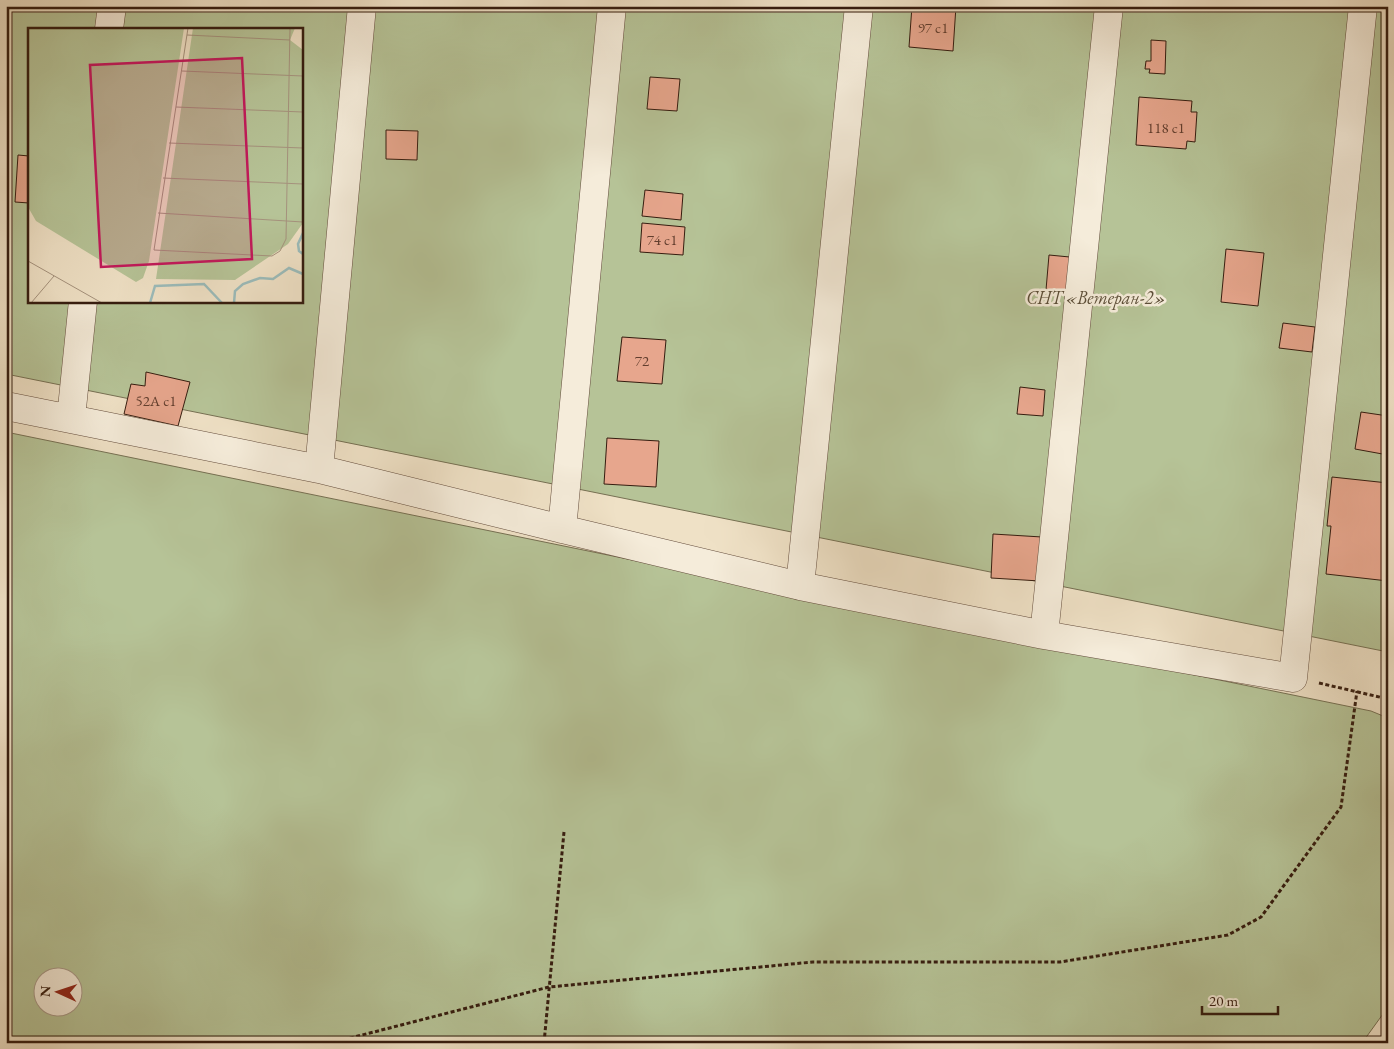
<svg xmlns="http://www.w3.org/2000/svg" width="1394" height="1049" viewBox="0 0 1394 1049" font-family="'EB Garamond',serif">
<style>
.green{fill:#b6c397;stroke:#767053;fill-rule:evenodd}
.building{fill:#e7a68d;stroke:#351c0f}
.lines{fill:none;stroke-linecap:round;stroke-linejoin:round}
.minor-casing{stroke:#644d3d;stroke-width:29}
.path{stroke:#351c0f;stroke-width:3;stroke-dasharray:4 2.5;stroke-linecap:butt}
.minor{stroke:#f5ecda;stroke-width:28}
.labels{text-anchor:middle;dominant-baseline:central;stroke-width:5;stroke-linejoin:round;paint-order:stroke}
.number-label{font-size:15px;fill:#623e2e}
.park-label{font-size:18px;font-style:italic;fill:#5c4e38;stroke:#f5ecda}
.inset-river{fill:none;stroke:#9bbcbb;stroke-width:2.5}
.inset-road{fill:none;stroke:#a5927d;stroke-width:1}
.view{fill:#c2185b;fill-opacity:0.15;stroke:#c2185b;stroke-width:2.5}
.inset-edge{fill:none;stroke:#351c0f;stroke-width:2.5}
</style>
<rect width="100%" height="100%" fill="#efe1c6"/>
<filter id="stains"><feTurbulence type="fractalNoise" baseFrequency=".004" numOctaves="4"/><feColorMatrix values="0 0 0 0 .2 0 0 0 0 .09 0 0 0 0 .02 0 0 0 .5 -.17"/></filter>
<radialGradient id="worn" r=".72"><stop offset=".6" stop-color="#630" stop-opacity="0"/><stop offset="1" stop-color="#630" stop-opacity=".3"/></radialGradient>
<path class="green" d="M6 6H1388V652L6 374ZM29 29H301V301H29Z
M6 432 1371 711 1388 718V1007L1362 1043H6ZM42 976H72V1006H42Z"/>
<path class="building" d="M912 6H956L953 51 909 47Z
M1151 40 1166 41 1165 74 1149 73 1150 69H1145L1146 61H1151Z
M650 77 680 79 677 111 647 109Z
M1139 97 1192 101 1191 112H1197L1195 142 1187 141 1186 149 1136 145Z
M386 130 418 131 417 160 386 159Z
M18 155 29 156V203L15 202Z
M645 190 683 194 681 220 642 216Z
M642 223 685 227 683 255 640 252Z
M1226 249 1264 253 1258 306 1221 302Z
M1049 255 1080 258 1077 293 1046 290Z
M1283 323 1315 327 1312 352 1279 348Z
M622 337 666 340 662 384 617 381Z
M146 372 190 382 178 426 124 414 131 384 145 386Z
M1020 387 1045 390 1043 416 1017 414Z
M1361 412 1388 416V455L1355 449Z
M607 438 659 441 656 487 604 484Z
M1332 477 1388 483V581L1326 574 1331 526H1327Z
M993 534 1042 537 1040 581 991 578Z"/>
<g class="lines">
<g class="minor-casing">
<path id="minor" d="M109 29 112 6
M6 406 319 469 562 529 800 586 1044 635 1293 678 1363 6
M71 418 83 301
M319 469 362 6
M562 529 612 6
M800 586 859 6
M1044 635 1109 6"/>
</g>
<path class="path" d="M1319 683 1388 699
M331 1043 549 987 813 962H1060L1228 935 1261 917 1341 807 1357 691
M544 1043 564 832"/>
<use href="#minor" class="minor"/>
</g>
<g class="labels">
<g class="number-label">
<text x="933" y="27">97 с1</text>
<text x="1166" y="127">118 с1</text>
<text x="662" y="239">74 с1</text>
<text x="642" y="360">72</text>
<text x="156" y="400">52А с1</text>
</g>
<g class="park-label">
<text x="1096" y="297">СНТ «Ветеран-2»</text>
</g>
</g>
<g transform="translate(28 28)">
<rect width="275" height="275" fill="#efe1c6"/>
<path d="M0 0H156L121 233 115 250 108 254 8 193 0 179ZM165 0H267L262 12 275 22V195L260 216 207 252 128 251Z" fill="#b6c397"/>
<path class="inset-river" d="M275 205 270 216 271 223 275 226M122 275 127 258 176 256 194 275M206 275 207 263 215 256 232 250 245 251 261 240 275 246"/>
<path class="inset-road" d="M160 0 126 222 244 228 252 223 258 211 262 0M159 7 262 12M154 43 275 48M148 79 275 84M141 115 275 120M135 150 275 156M130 185 275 194M0 233 74 275M3 275 26 248"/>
<path class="view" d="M214 30 224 231 73 239 62 37Z"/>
<rect width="275" height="275" class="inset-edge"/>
</g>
<rect width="1394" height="1049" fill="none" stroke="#efe1c6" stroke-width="25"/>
<rect x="8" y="8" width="1379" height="1034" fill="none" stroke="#351c0f" stroke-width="2.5"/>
<rect x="12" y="12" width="1369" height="1024" fill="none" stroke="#351c0f"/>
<g transform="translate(58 992) rotate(273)"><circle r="24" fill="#f5ecda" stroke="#a89989"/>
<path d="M0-4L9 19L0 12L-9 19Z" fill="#8f2418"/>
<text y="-8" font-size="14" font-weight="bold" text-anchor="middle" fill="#351c0f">N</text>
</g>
<path d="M1202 1006v8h76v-8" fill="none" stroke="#351c0f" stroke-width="2.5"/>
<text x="1209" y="1006" font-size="15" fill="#351c0f" stroke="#f5ecda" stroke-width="4" paint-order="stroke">20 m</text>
<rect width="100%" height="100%" filter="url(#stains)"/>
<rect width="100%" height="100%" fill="url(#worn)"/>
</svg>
